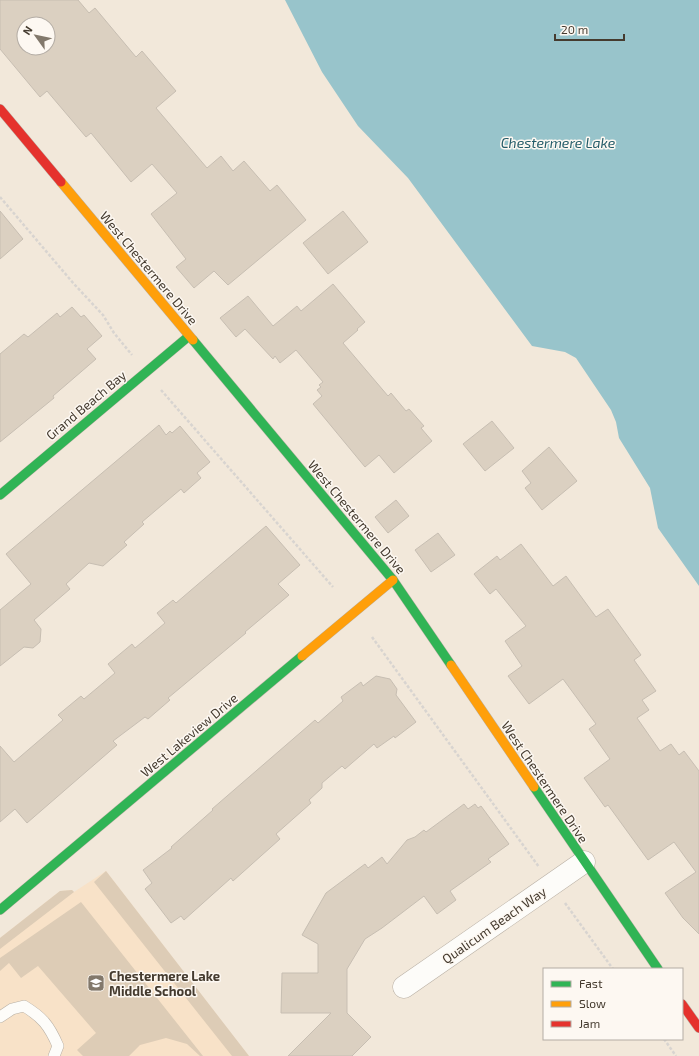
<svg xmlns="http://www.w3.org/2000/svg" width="699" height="1056" viewBox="0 0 699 1056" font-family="'Exo 2',sans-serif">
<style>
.built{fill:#f8e2c8}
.green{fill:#ddccb6}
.water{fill:#98c4cb}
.building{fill:#dbd0c1;stroke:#c7beb2;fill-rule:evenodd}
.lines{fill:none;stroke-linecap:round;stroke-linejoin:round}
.lane-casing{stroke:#b9b0a5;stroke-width:12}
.street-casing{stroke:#b9b0a5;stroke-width:23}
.fast-casing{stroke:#b9b0a5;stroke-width:10}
.slow-casing{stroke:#b9b0a5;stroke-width:10}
.jam-casing{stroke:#b9b0a5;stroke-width:10}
.path{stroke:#d8d4d0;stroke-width:2.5;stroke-dasharray:3 2;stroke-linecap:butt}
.lane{stroke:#fdfcf9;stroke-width:11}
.street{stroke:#fdfcf9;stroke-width:22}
.fast{stroke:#30b455;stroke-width:9}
.slow{stroke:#ff9f0a;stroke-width:9}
.jam{stroke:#e5322d;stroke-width:9}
.labels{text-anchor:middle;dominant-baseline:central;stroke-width:3;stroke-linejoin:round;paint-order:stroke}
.street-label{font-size:13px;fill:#453b2f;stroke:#fdf8f2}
.poi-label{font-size:13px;font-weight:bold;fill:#453b2f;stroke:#fdf8f2;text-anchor:start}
.water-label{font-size:14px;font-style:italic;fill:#245c69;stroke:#fdf8f2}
</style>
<rect width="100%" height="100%" fill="#f2e8da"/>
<path class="built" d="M106 871 227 1028 249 1056H0V938L60 891 72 890 74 892Z"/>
<path class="green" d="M106 871 249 1056H232L94 882Z
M72 890 74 892 0 949V938L60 891Z
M81 902 203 1056H200L187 1044 166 1038 140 1045 129 1056H83L77 1050 96 1033 38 966 21 978 9 963 0 971V958Z"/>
<path class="water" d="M285 0H699V586L658 528 650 488 619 438 616 422 611 410 576 358 565 352 532 346 408 178 358 126 322 72Z"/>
<path class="building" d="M0 0H78L89 13 95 8 136 57 142 51 176 91 156 108 207 168 221 156 233 171 244 161 270 191 277 185 306 220 228 285 214 271 194 288 176 267 186 259 151 214 177 193 152 164 131 182 91 133 86 137 47 91 40 97 0 49ZM24 24H48V48H24Z
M0 211 23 239 0 259Z
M343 211 368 242 328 274 303 243Z
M333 284 365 322 357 329 358 330 343 343 388 396 391 393 406 411 409 409 424 426 421 428 432 441 394 473 379 455 365 467 313 404 322 396 317 390 321 387 319 385 323 382 296 350 280 363 275 356 273 359 245 329 236 337 220 318 248 296 273 326 297 306 301 311Z
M72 307 81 317 84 315 102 336 87 349 96 359 53 396 54 398 0 442V354L24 334 28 337 57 313 60 317Z
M492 421 514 448 485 471 463 444Z
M159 425 166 435 170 431 172 433 180 426 210 462 197 473 201 478 184 493 181 489 142 522 144 524 124 542 127 545 103 566 89 563 66 584 70 589 34 620 41 629 40 642 33 648 24 647 0 666V610L31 584 6 554Z
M549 447 577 481 542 510 525 488 531 483 522 471Z
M396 500 409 516 388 533 375 517Z
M266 526 300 565 278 584 289 595 245 632 246 633 168 698 170 700 148 719 145 717 113 741 117 745 27 823 15 809 0 822V746L14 762 63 720 58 715 81 696 84 699 115 673 108 664 132 644 135 648 165 623 157 613 173 600 176 603Z
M438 533 455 555 431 572 415 550Z
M521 544 553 586 566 576 596 617 608 609 641 655 634 660 656 691 642 700 649 710 637 718 660 751 671 744 679 755 684 751 699 771V934L683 918 665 893 696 872 674 842 648 860 608 805 605 807 584 778 610 759 589 729 596 724 563 679 529 704 508 676 522 666 505 641 526 626 496 589 490 594 474 574 497 556 500 560Z
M376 676 390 679 397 689 396 695 416 722 395 738 394 736 377 748 374 744 345 769 342 766 322 783V788L309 800 311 803 276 834 280 839 252 864 233 881 231 878 184 920 181 916 171 923 145 889 152 883 143 870 172 848 171 847 213 810 212 809 315 720 318 723 343 701 341 697 361 682 363 686Z
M464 804 468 809 475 804 478 808 481 806 509 844 488 859 491 862 450 891 456 900 437 914 424 896 382 928 365 939 347 969V1013L371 1037 352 1056H288L331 1013H281L282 973H318V944L302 935 326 893 365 864 368 868 382 857 387 864 407 840 415 837 424 830 426 832Z"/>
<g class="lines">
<g class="lane-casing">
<path id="lane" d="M0 1017 12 1009 24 1006C42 1017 49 1025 58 1046L54 1056"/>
</g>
<g class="street-casing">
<path id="street" d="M404 987 584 862"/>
</g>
<g class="fast-casing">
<path id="fast" d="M193 340 393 580 451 665
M0 495 189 336
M534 787 658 969
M0 910 302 656"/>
</g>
<g class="slow-casing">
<path id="slow" d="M61 182 193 340
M302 656 393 580
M451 665 534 787"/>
</g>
<g class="jam-casing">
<path id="jam" d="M0 109 61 182
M682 1004 699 1028"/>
</g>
<path class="path" d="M0 197 74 284 103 315 114 333 132 355
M161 390 333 587
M372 637 539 867
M565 903 613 969
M664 1039 676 1056"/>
<use href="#lane" class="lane"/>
<use href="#street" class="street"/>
<use href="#fast" class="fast"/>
<use href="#slow" class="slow"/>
<use href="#jam" class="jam"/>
</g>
<defs>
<g id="school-square" transform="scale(0.9)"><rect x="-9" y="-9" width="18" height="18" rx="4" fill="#82786b" stroke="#fdf8f2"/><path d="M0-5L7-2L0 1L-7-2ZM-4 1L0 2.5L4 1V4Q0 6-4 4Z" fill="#fff"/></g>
</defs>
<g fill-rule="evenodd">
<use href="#school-square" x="96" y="983"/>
</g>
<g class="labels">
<g class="street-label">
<text transform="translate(149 268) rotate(50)">West Chestermere Drive</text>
<text transform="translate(86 405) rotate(-40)">Grand Beach Bay</text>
<text transform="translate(357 517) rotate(50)">West Chestermere Drive</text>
<text transform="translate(189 735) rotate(-40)">West Lakeview Drive</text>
<text transform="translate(545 782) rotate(56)">West Chestermere Drive</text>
<text transform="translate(494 925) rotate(-35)">Qualicum Beach Way</text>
</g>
<g class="poi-label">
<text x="109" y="976">Chestermere Lake<tspan x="109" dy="15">Middle School</tspan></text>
</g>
<g class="water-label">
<text x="558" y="142">Chestermere Lake</text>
</g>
</g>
<rect x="543" y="968" width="140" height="72" fill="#fdf8f2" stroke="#b3aca4"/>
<rect x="551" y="981" width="20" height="6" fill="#30b455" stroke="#b3aca4"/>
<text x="579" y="988" font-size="12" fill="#453b2f">Fast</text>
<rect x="551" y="1001" width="20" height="6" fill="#ff9f0a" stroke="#b3aca4"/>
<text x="579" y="1008" font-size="12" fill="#453b2f">Slow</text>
<rect x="551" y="1021" width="20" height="6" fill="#e5322d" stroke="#b3aca4"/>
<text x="579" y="1028" font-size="12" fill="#453b2f">Jam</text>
<g transform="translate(36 36) rotate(303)"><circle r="19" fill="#fdf8f2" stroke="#b3aca4"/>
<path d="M0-3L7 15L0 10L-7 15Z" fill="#82786b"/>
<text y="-6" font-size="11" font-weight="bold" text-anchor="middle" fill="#453b2f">N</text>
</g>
<path d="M555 34v6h69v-6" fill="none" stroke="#453b2f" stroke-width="2"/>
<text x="561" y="34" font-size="12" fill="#453b2f" stroke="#fdf8f2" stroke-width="3" paint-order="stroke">20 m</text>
</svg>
